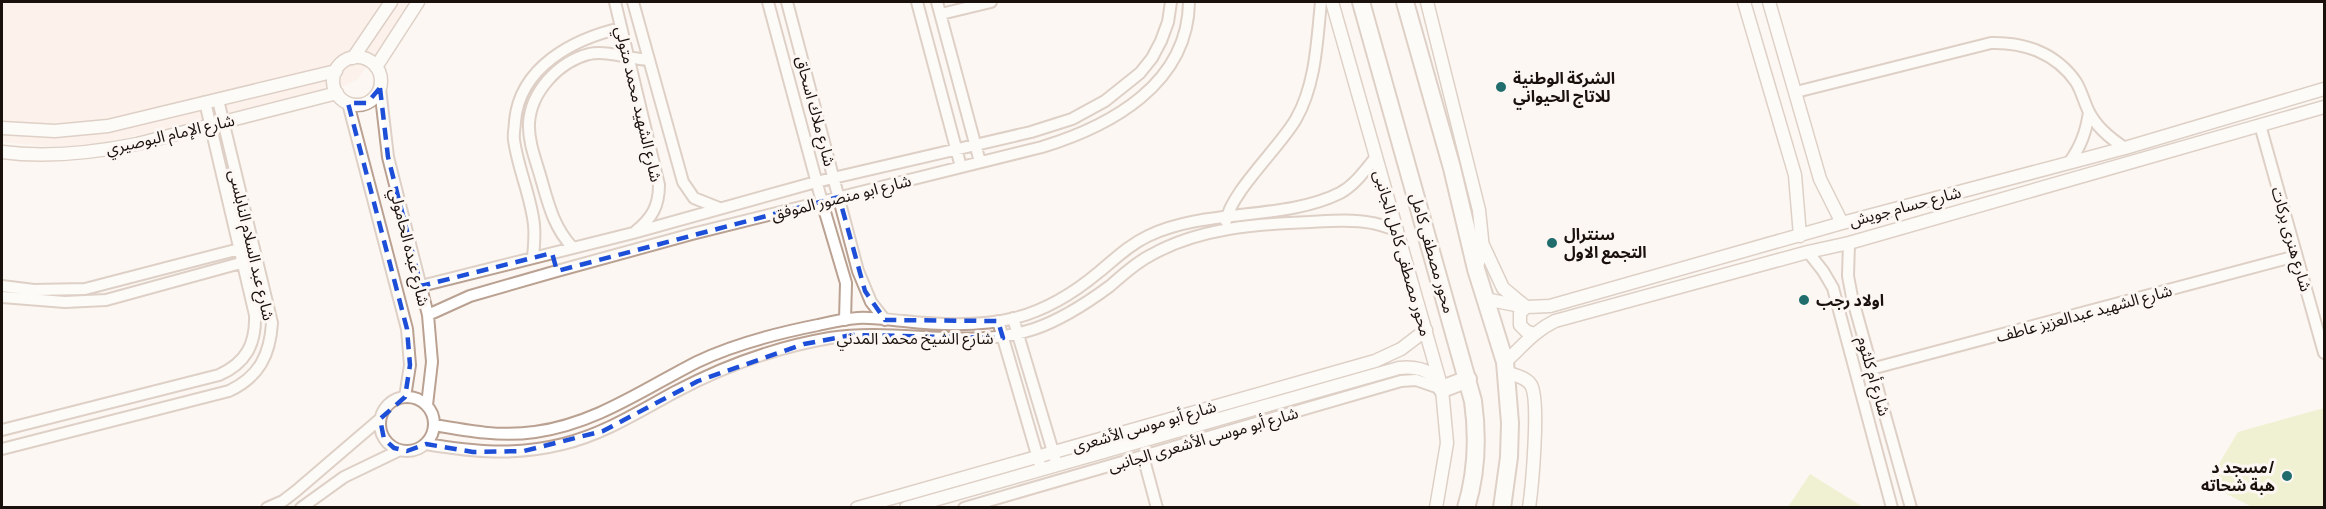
<svg xmlns="http://www.w3.org/2000/svg" width="2326" height="509" viewBox="0 0 2326 509" font-family="Manrope,'Noto Sans Arabic',sans-serif">
<style>
.commercial{fill:#fee9e3}
.green{fill:#e3e8ad}
.lines{fill:none;stroke-linecap:round;stroke-linejoin:round}
.minor-casing{stroke:#baa191;stroke-width:14}
.tertiary-casing{stroke:#baa191;stroke-width:15}
.primary-casing{stroke:#baa191;stroke-width:20}
.minor{stroke:#fff;stroke-width:10}
.tertiary{stroke:#fff;stroke-width:12}
.primary{stroke:#fff;stroke-width:16}
.marked{fill:none;stroke:#1d4ed8;stroke-width:4.5;stroke-dasharray:12 8;stroke-linejoin:round}
.poi-dot{fill:#216d6d;stroke:#fcf7f3;stroke-width:2}
.labels{text-anchor:middle;dominant-baseline:central;stroke-width:6;stroke-linejoin:round;paint-order:stroke}
.poi-label{font-size:16px;font-weight:bold;fill:#1a110c;stroke:#fcf7f3;text-anchor:start}
.street-label{font-size:16px;fill:#1a110c;stroke:#fcf7f3}
</style>
<rect width="100%" height="100%" fill="#fcf7f3"/>
<path class="commercial" d="M2 2H412L358 79 346 85 211 120 86 146H41L2 142Z"/>
<path class="green" d="M2324 408V507H2252L2207 484 2238 432Z
M1810 474 1863 507H1788Z"/>
<g class="lines">
<g class="minor-casing">
<path id="minor" d="M615 2 659 185C659 206 652 218 636 231
M633 2 683 182 694 198 719 208
M768 2 822 202 846 283 845 320
M787 2 858 271 871 302 885 320
M917 2 961 167
M937 2 980 162
M941 14 991 2
M380 88 388 157 428 315 432 362 427 405
M1796 92 1991 43C2024 42 2056 53 2076 82 2082 92 2084 102 2089 112 2097 128 2111 139 2125 148
M348 103 407 329 410 365 405 397
M2260 125 2324 353
M2069 163C2081 146 2086 132 2089 112
M1226 221C1231 192 1280 147 1296 119 1316 84 1317 40 1321 2
M1849 243 1848 276 1852 297 1911 508
M573 248C555 229 549 207 542 182 537 163 528 143 529 123 531 92 558 62 589 54 607 50 630 59 649 60
M1808 252 1823 271 1833 288 1892 508
M533 257C534 247 535 235 534 225 531 196 518 169 514 140 513 134 515 127 515 121 520 67 573 39 621 28
M2 286 34 290 85 289 247 247
M421 286 633 233 816 182 1031 132 1072 119 1105 101 1140 73 1152 58 1161 41 1168 22 1171 2
M2 297 65 302 106 300 248 261
M428 315 470 296 557 271 692 234 1042 147C1111 126 1188 84 1189 2
M1013 318 1057 465
M998 321 1040 465
M1871 369 2296 256
M380 424a27 27 0 1 1 54 0a27 27 0 1 1-54 0Z
M435 425C468 431 501 437 535 432 595 424 644 389 697 362 734 344 778 333 818 325 831 322 845 319 858 318 873 317 889 320 904 321 940 325 979 327 1015 318 1046 310 1074 293 1099 272 1115 259 1129 245 1148 236 1206 208 1284 221 1340 193 1355 185 1365 170 1376 157
M2 430 219 375C246 363 256 344 255 315L205 102
M426 444C474 452 515 456 563 444 604 434 638 412 675 392 722 367 777 347 830 338 898 327 967 351 1034 329 1061 320 1087 303 1110 286 1123 275 1135 263 1151 255 1199 228 1256 224 1310 222 1330 221 1352 219 1372 223 1380 224 1388 228 1396 230
M2 449 229 391C259 377 270 355 272 323L218 100
M1143 456 1157 508
M267 508 283 501 296 491 380 419
M301 508 344 477 400 450
M964 508 1401 381 1416 380 1442 389"/>
</g>
<g class="tertiary-casing">
<path id="tertiary" d="M1332 2 1442 389 1447 443 1436 508
M1427 2 1479 210 1483 249 1476 268
M1744 2 1795 175 1800 236
M1769 2 1820 179 1842 223
M333 81a24 24 0 1 1 48 0a24 24 0 1 1-48 0Z
M353 58 391 2
M376 67 418 2
M2 128 55 131 108 126 336 71
M2 152C47 158 92 153 137 144L337 93
M1483 245 1503 288 1526 307 1520 313V325L1526 331 1534 334
M1485 299 1526 307 1550 306 1842 223 2125 148 2324 89
M1505 362C1522 347 1534 331 1555 321L1808 252 1849 243 2324 107
M1506 372C1514 375 1526 377 1531 385 1540 400 1532 487 1529 508
M857 508 1375 361 1401 349 1426 330
M906 508 1399 368C1418 366 1434 370 1442 389"/>
</g>
<g class="primary-casing">
<path id="primary" d="M1361 2 1473 401C1478 437 1477 472 1466 508
M1405 2 1452 168 1476 269 1505 362 1510 423 1509 457 1502 508
M1442 389 1468 379"/>
</g>
<use href="#minor" class="minor"/>
<use href="#tertiary" class="tertiary"/>
<use href="#primary" class="primary"/>
</g>
<path d="M0 0H2326V509H0ZM380 88 388 157 421 286 552 253 557 271 839 197 865 291 885 320 998 321 1003 338 852 335 804 344 698 381 603 431 524 451 473 452 426 444 407 451 394 448 384 439 380 419 405 397 410 365 407 329 348 103H367Z" fill="#fcf7f3" fill-opacity=".55" fill-rule="evenodd"/>
<path class="marked" d="M380 88 388 157 421 286 552 253 557 271 839 197 865 291 885 320 998 321 1003 338 852 335 804 344 698 381 603 431 524 451 473 452 426 444 407 451 394 448 384 439 380 419 405 397 410 365 407 329 348 103H367Z"/>
<g class="poi-dot">
<circle cx="1501" cy="87" r="6"/>
<circle cx="1552" cy="243" r="6"/>
<circle cx="1804" cy="300" r="6"/>
<circle cx="2287" cy="476" r="6"/>
</g>
<g class="labels">
<g class="poi-label">
<text x="1513" y="78">الشركة الوطنية<tspan x="1513" dy="18">للاتاج الحيواني</tspan></text>
<text x="1564" y="234">سنترال<tspan x="1564" dy="18">التجمع الاول</tspan></text>
<text x="1816" y="300">اولاد رجب</text>
<text x="2275" y="467" text-anchor="end">مسجد د/<tspan x="2275" dy="18">هبة شحاته</tspan></text>
</g>
<g class="street-label">
<text transform="translate(639 104) rotate(77)">شارع الشهيد محمد متولي</text>
<text transform="translate(816 111) rotate(75)">شارع ملاك اسحاق</text>
<text transform="translate(170 134) rotate(-13)">شارع الإمام البوصيري</text>
<text transform="translate(841 197) rotate(-14)">شارع ابو منصور الموفق</text>
<text transform="translate(1905 206) rotate(-15)">شارع حسام جويش</text>
<text transform="translate(2292 239) rotate(74)">شارع هنرى بركات</text>
<text transform="translate(252 245) rotate(77)">شارع عبد السلام النابلسى</text>
<text transform="translate(410 247) rotate(76)">شارع عبده الحامولي</text>
<text transform="translate(1403 253) rotate(74)">محور مصطفى كامل الجانبى</text>
<text transform="translate(1433 253) rotate(74)">محور مصطفى كامل</text>
<text transform="translate(2084 313) rotate(-15)">شارع الشهيد عبدالعزيز عاطف</text>
<text x="915" y="338">شارع الشيخ محمد المدني</text>
<text transform="translate(1874 376) rotate(74)">شارع أم كلثوم</text>
<text transform="translate(1144 426) rotate(-16)">شارع أبو موسى الأشعرى</text>
<text transform="translate(1203 439) rotate(-16)">شارع أبو موسى الأشعرى الجانبى</text>
</g>
</g>
<rect width="2326" height="509" fill="none" stroke="#1a110c" stroke-width="6"/>
</svg>
